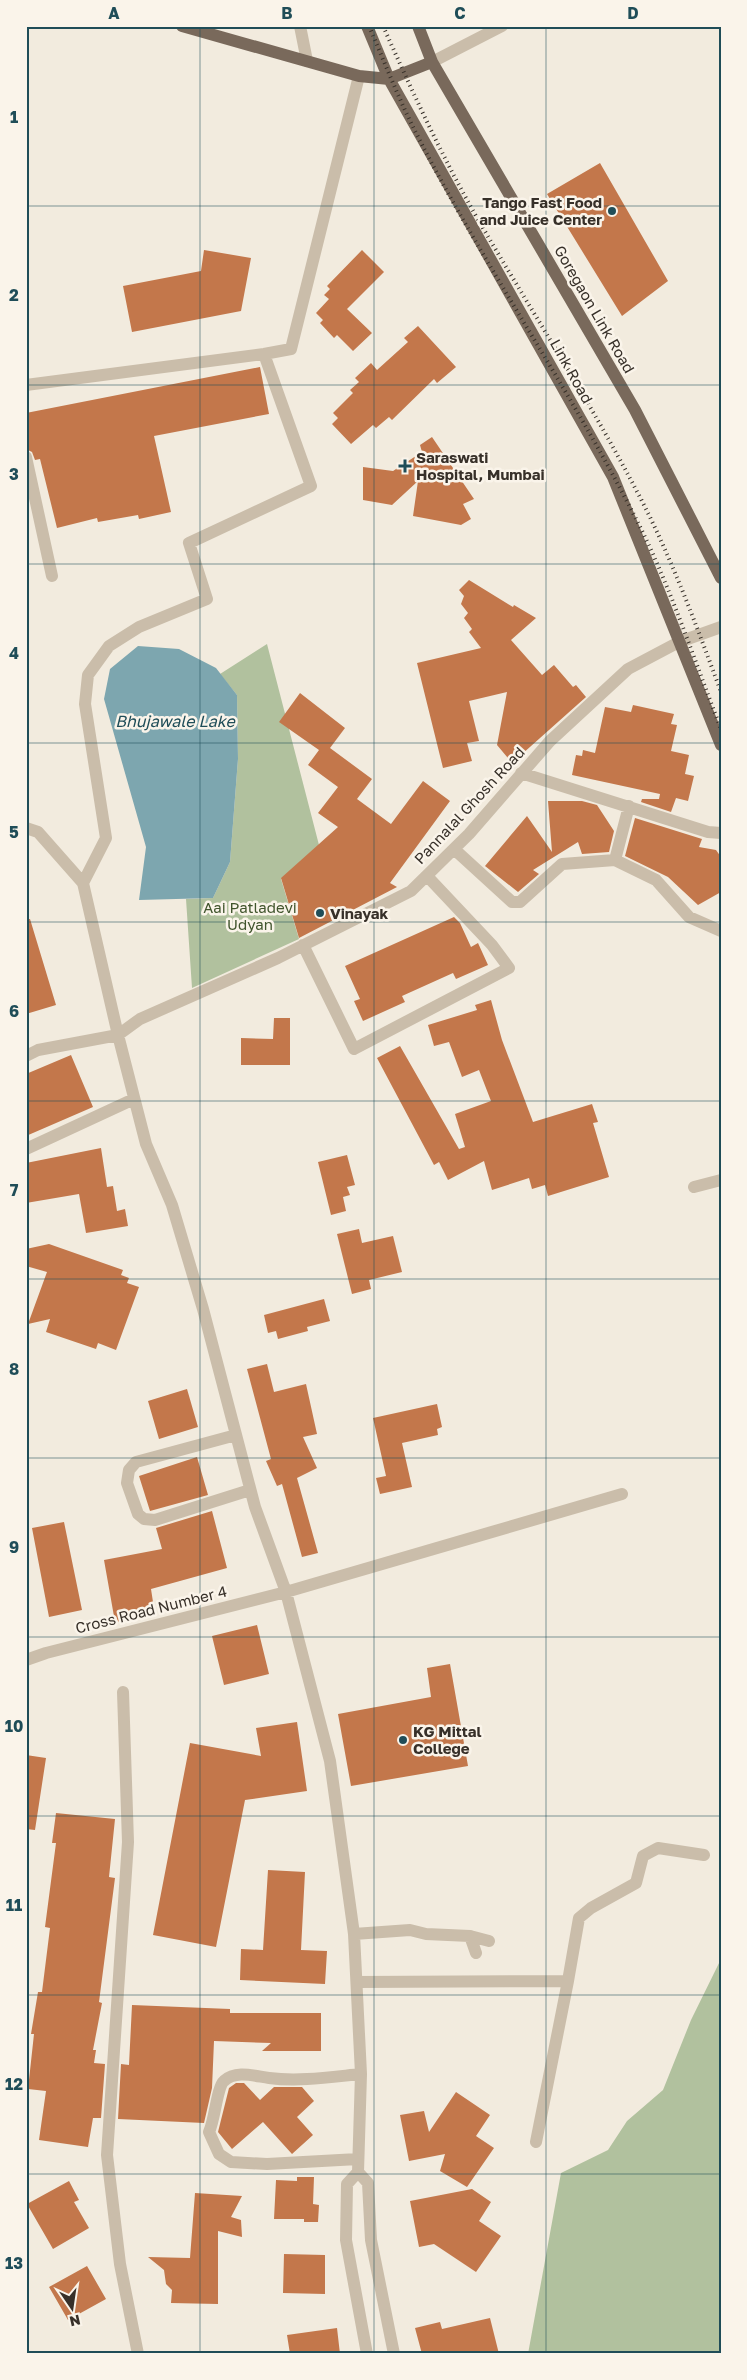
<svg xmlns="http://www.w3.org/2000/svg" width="747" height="2380" viewBox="0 0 747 2380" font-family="'Golos Text',sans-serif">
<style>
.green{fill:#b1c19e}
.water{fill:#7da6af}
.building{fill:#c3774b}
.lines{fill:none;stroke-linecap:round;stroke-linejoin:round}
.minor{stroke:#cabdaa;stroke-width:12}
.major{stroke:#79695b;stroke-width:12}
.rail{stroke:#373029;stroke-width:4;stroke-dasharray:1 4;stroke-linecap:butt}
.grid{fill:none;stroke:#1f4d58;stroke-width:1;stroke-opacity:0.55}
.poi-dot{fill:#1f4d58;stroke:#faf4ea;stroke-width:2}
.labels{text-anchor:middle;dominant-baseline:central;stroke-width:5;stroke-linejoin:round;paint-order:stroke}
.poi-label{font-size:15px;font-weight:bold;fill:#373029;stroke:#faf4ea;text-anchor:start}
.street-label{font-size:15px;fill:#373029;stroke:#faf4ea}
.park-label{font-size:15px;fill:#41552d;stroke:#faf4ea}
.water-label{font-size:16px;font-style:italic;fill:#1f4d58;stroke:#faf4ea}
.neatline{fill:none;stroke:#1f4d58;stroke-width:2}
.grid-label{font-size:16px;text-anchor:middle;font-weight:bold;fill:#1f4d58}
</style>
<rect width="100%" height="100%" fill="#f2ebde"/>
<path class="green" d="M267 644 319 845 281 879 299 939 192 988 186 899 213 898 230 862 238 759 237 695 220 674Z
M721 1959V2354H528L561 2173 608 2150 627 2121 663 2090 691 2020Z"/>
<path class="water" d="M138 646 179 649 216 668 237 695 238 759 230 862 213 898 139 900 146 847 104 699 110 669Z"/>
<path class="building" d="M600 163 668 281 622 316 547 194Z
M204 250 251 258 241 311 132 332 123 286 201 271Z
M362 250 384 272 347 309 372 333 353 351 337 335 334 338 320 323 323 320 316 313 329 299 324 295 330 289 327 286Z
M418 326 456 367 437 383 434 379 392 420 389 417 376 428 373 425 351 444 332 424 338 418 333 413 353 393 350 390 359 382 355 378 371 363 377 370 408 342 404 338Z
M260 367 269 414 154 436 171 512 139 519 138 515 98 522 97 518 57 528 40 459 35 460 32 452 26 449V413Z
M432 437 474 499 463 504 471 519 461 525 413 516 418 481 392 505 363 500V467L393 471 422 452 420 445Z
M469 580 513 607 514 605 536 618 511 640 542 675 554 665 573 687 576 685 586 697 512 763 497 745 507 692 469 701 479 741 467 743 472 761 443 768 417 663 481 648 469 632 472 629 464 618 468 613 461 604 464 596 459 590Z
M300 693 345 728 330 748 372 779 357 799 391 824 423 781 450 801 390 883 397 887 299 938 281 878 338 827 318 813 338 787 308 765 319 750 279 722Z
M633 705 674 714 671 724 677 725 671 751 689 755 685 774 694 776 688 801 676 798 671 812 641 802 642 799H659L660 794 572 775 576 755 582 756 583 750 595 753 605 707 631 712Z
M548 801H582L597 805 614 831 609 852 582 854 578 842 533 870 539 874 518 892 485 866 527 816 552 852Z
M635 818 702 839 699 847 716 850 721 857V892L698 905 668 877 625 856Z
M454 917 460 923 471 947 478 943 488 965 456 979 453 973 402 996 405 1002 363 1021 354 1001 360 999 345 966Z
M26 919H30L56 1005 26 1014Z
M491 1000 502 1040 533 1122 592 1104 598 1122 593 1123 609 1177 548 1196 545 1185 532 1189 529 1178 492 1190 484 1161 448 1180 439 1162 434 1165 377 1058 400 1046 459 1149 465 1147 455 1114 491 1101 479 1070 462 1077 449 1042 434 1046 428 1025 477 1010 475 1005Z
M274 1018H290V1065H241V1038L273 1039Z
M71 1055 93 1107 26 1136V1074Z
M101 1148 107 1187 113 1186 117 1211 125 1209 128 1226 86 1233 79 1194 26 1203V1163Z
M347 1155 355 1185 347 1187 350 1195 343 1197 346 1211 331 1215 318 1162Z
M359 1229 362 1243 393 1236 402 1272 369 1280 371 1289 352 1294 337 1234Z
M49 1244 123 1270 121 1275 129 1278 127 1283 139 1287 116 1350 98 1343 96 1349 46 1332 50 1319 28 1324 47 1272 26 1266V1249Z
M324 1299 330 1321 307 1327 308 1331 278 1339 276 1331 268 1333 264 1315Z
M267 1364 274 1392 306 1384 317 1434 303 1437 317 1468 297 1478 318 1553 302 1557 282 1484 277 1486 266 1461 271 1459 247 1369Z
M187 1389 198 1427 159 1439 148 1401Z
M437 1404 442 1427 437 1429 438 1435 402 1443 412 1487 380 1494 376 1478 386 1476 373 1418Z
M197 1457 208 1495 150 1511 139 1476Z
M212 1511 227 1568 151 1589 155 1615 115 1622 104 1560 162 1549 156 1528Z
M64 1522 82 1610 49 1617 32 1528Z
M257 1625 269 1674 224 1685 212 1636Z
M450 1664 468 1766 351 1786 338 1714 431 1697 427 1668Z
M297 1722 307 1791 245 1800 216 1947 153 1935 190 1743 261 1756 256 1728Z
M26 1755 46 1758 35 1830 26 1829Z
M56 1813 115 1819 109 1877 115 1878 99 2002 102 2003 93 2050H96L94 2063 105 2064 101 2118H93L88 2147 39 2140 46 2091 28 2089 34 2034H31L38 1992H42L50 1928 45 1927 56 1843H52Z
M268 1870 305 1872 301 1950 327 1951 325 1984 240 1980 241 1949 263 1950Z
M132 2005 230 2009V2013H321V2051H262L271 2043 214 2041 212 2088 204 2123 118 2119 121 2064 129 2065Z
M244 2083 260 2100 274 2087H302L314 2101 297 2117 313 2135 292 2154 263 2122 232 2149 218 2132 229 2088 236 2083Z
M456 2092 490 2115 476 2136 494 2148 467 2187 440 2171 445 2154 409 2161 400 2115 424 2111 429 2132Z
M297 2177H314L313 2204 319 2205 318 2222H304V2219H274L276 2180 297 2181Z
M69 2181 79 2200 74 2202 89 2228 53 2249 27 2204Z
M472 2189 491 2202 479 2221 501 2236 476 2272 434 2244 419 2247 410 2201Z
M195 2193 242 2196 231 2217 241 2220 242 2237 218 2231V2304L171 2303 172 2290 166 2284 164 2270 148 2257 190 2258Z
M284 2254 325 2255V2294L283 2293Z
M87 2266 106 2299 68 2320 49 2287Z
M490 2318 499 2354H422L415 2328 440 2322 442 2329Z
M337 2328 340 2354H290L287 2335Z"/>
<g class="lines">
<path class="minor" d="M300 26 307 61
M432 62 502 26
M26 385 264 354 291 349 359 76
M26 457 52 576
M521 773 708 832 721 833
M629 806 615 860 656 880 689 917 721 931
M26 828 38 832 83 883 118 1035 146 1144 172 1205 203 1309 255 1507 286 1592 330 1761 354 1934 361 2074 358 2172 347 2184 346 2240 367 2354
M454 849 512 902H520L562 864 615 860
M83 883 106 838 85 704 88 675 109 646 139 627 207 599 189 543 311 486 264 354
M303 945 354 1049 509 968 492 945 427 876
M26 1056 38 1050 118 1035 140 1019 278 958 411 891 469 834 550 741 628 669 679 642 721 627
M26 1149 134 1099
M694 1187 721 1180
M236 1435 136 1462 129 1470 127 1483 138 1514 144 1519 155 1520 250 1490
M26 1660 46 1653 286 1592 622 1494
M123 1692 128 1842 107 2155 120 2264 138 2354
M354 1934 410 1930 426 1934 470 1936 476 1953
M470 1936 489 1941
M568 1981 579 1918 591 1908 636 1883 643 1856 658 1848 704 1855
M357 1982 568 1981 536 2142
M358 2159 267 2164 231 2162 219 2154 209 2132C215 2119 217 2087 224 2081 236 2070 254 2076 269 2078 299 2082 331 2077 361 2074
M358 2172 368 2183 371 2240 394 2354"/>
<path class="major" d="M182 26 359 76 389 79 432 62
M367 26 389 79 613 477 721 745
M418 26 432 62 635 410 721 578"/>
<path class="rail" d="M369 26C384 61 398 97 415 131 481 262 566 382 633 513 669 582 693 657 721 729
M383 26C413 93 443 159 480 223 535 317 595 409 645 507 675 567 698 630 721 692"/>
</g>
<path class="grid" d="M200 26V2354M374 26V2354M546 26V2354M26 206H721M26 385H721M26 564H721M26 743H721M26 922H721M26 1101H721M26 1279H721M26 1458H721M26 1637H721M26 1816H721M26 1995H721M26 2174H721"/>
<g class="poi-dot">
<circle cx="612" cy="211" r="5"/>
<path d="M402.5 458.5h5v5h5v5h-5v5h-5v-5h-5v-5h5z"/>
<circle cx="320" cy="913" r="5"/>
<circle cx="403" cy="1740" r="5"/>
</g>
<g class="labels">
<g class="poi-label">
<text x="602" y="202" text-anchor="end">Tango Fast Food<tspan x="602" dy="17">and Juice Center</tspan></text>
<text x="416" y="457">Saraswati<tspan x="416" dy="17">Hospital, Mumbai</tspan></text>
<text x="330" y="913">Vinayak</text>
<text x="413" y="1731">KG Mittal<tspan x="413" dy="17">College</tspan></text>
</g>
<g class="street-label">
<text transform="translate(595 309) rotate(60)">Goregaon Link Road</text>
<text transform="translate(572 371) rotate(61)">Link Road</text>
<text transform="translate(469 805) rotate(-47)">Pannalal Ghosh Road</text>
<text transform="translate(151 1609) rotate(-14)">Cross Road Number 4</text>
</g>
<g class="park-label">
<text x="250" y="907">Aai Patladevi<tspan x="250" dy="17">Udyan</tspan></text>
</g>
<g class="water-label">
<text x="175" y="721">Bhujawale Lake</text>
</g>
</g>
<rect width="747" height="2380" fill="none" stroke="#faf4ea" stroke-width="55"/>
<g transform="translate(72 2308) rotate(167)" stroke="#faf4ea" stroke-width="4" paint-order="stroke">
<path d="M0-4L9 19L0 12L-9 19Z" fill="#373029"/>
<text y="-8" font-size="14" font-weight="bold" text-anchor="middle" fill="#373029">N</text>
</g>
<rect x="28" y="28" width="692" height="2324" class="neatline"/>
<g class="grid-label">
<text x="114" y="19">A</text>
<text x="287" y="19">B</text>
<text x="460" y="19">C</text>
<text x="633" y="19">D</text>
<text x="14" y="123">1</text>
<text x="14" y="301">2</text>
<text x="14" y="480">3</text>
<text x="14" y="659">4</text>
<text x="14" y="838">5</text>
<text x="14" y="1017">6</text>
<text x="14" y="1196">7</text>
<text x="14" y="1375">8</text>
<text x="14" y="1553">9</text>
<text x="14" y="1732">10</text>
<text x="14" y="1911">11</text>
<text x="14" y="2090">12</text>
<text x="14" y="2269">13</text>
</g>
</svg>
